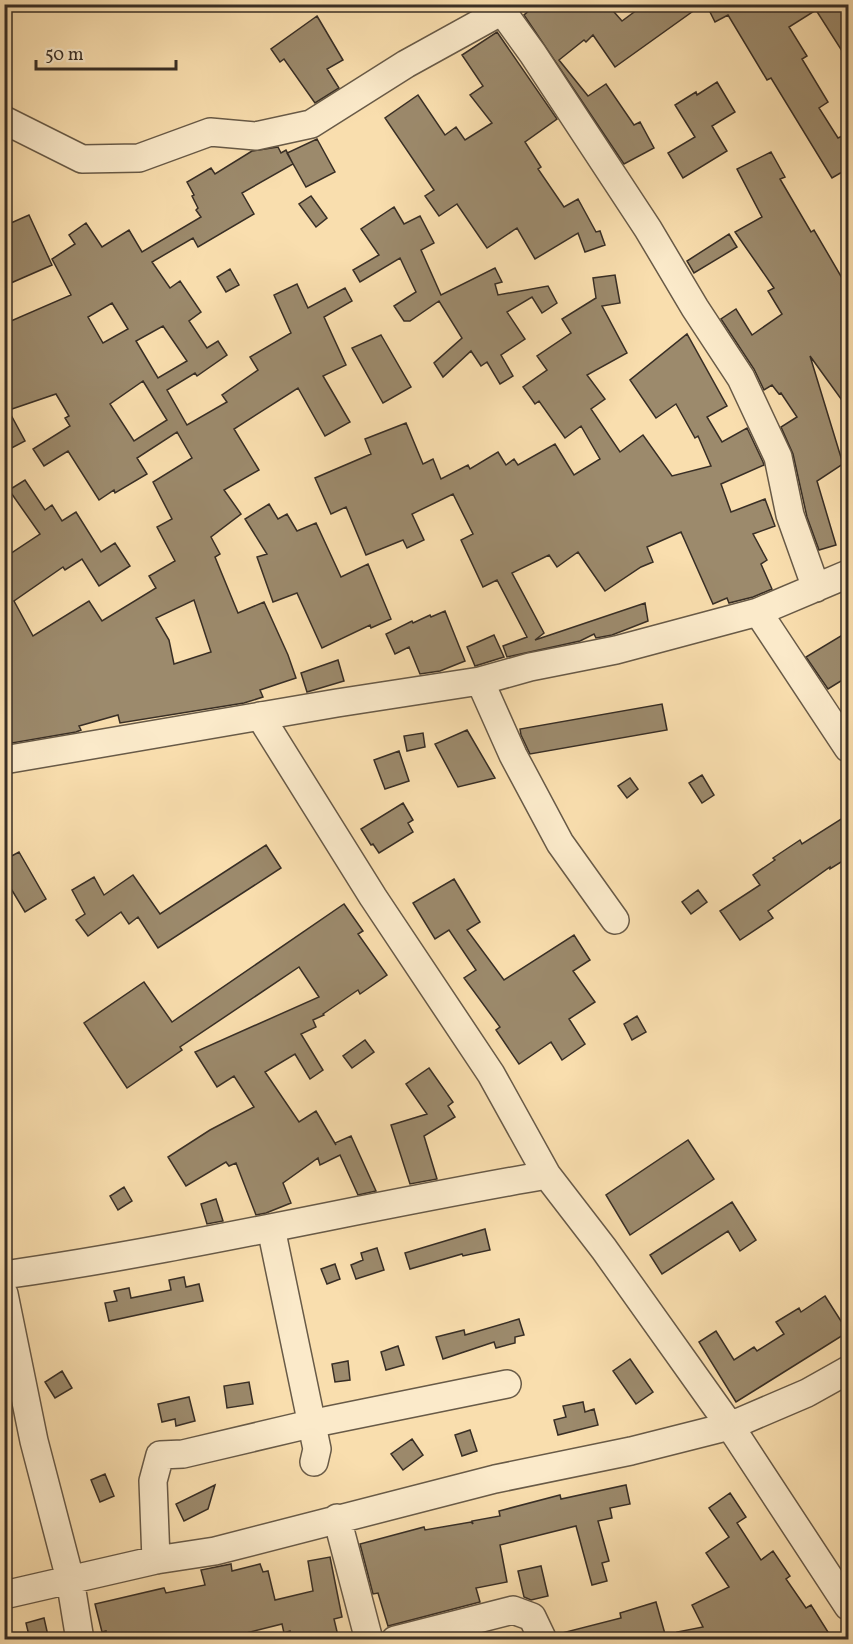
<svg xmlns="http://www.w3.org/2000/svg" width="853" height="1644" viewBox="0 0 853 1644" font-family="Vollkorn,serif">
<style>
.building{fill:#9c8a6c;stroke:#382e25;stroke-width:1.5;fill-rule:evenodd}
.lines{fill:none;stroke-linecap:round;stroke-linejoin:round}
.minor-casing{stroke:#685a47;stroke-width:30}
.minor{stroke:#fbeaca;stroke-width:27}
</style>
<rect width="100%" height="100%" fill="#f9deae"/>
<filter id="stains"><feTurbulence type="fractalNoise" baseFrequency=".00333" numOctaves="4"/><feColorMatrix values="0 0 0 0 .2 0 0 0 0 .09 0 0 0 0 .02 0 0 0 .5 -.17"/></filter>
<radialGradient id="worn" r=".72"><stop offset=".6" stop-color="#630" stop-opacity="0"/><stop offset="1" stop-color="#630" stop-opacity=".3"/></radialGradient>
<path class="building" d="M537 4H607L622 21 645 4H703L615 67 593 35 586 42 584 40 559 60 588 96 606 84 634 125 640 122 654 148 624 164 524 15Z
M706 4H849V62L816 10 789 27 807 56 802 59 828 102 819 108 838 138 849 133V168L832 178 771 78 767 80 728 15 715 22Z
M317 16 343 60 327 69 339 88 315 103 284 59 280 62 271 49Z
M497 32 557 119 525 142 541 167 538 169 564 207 578 199 596 232 600 231 605 245 585 252 578 233 535 259 517 228 487 248 457 204 439 216 425 196 434 190 385 118 418 95 445 135 456 127 465 140 492 123 470 95 483 86 462 55Z
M717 82 735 112 712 126 727 151 683 178 668 153 695 137 675 105 696 92 697 95Z
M317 139 335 172 306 187 287 153Z
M278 147 281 153 286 150 293 164 242 193 254 214 198 247 193 238 152 262 170 288 180 281 201 312 189 321 207 348 218 341 227 355 197 376 195 373 167 390 187 425 227 402 222 395 258 370 250 357 291 333 274 295 297 284 308 308 345 288 352 301 324 317 346 365 323 376 350 422 325 436 298 388 234 429 259 470 224 490 241 514 211 537 220 554 215 557 238 613 264 602 288 655 296 678 260 690 263 697 244 703 120 723 118 715 79 726 81 730 76 732 12 743 4 725V696L10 693 4 684V558L40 534 9 490 25 480 45 510 52 505 62 521 76 512 101 552 115 543 130 566 99 586 82 559 65 570 63 567 14 601 33 636 89 601 102 621 156 588 149 576 175 561 157 527 172 519 153 482 192 458 177 432 137 458 147 474 115 493 114 490 99 500 68 451 44 466 33 449 70 426 65 418 69 416 56 394 9 410 4 397V324L71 295 52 259 75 244 69 235 86 223 102 247 129 230 142 252 201 217 196 210 198 208 192 196 194 195 187 182 211 168 215 174 252 151ZM112 303 128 329 103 343 88 317ZM163 326 187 361 158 378 136 341ZM143 381 167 420 134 441 110 404ZM194 600 211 652 174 664 169 640 156 618Z
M771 152 785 177 780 179 811 232 814 230 849 290V410L810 356 843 464 817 481 836 545 819 550 807 517 793 454 781 427 797 417 781 393 779 394 772 385 764 390 754 369 721 319 736 309 752 335 782 314 768 291 774 288 735 232 762 217 737 169Z
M311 196 327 218 316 227 299 204Z
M394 207 404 224 420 216 434 243 421 250 441 295 495 268 502 282 495 284 498 295 548 286 557 303 542 313 532 297 507 312 525 339 501 355 513 376 500 384 487 362 481 366 471 351 443 377 434 363 462 338 439 301 410 321H404L394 306 416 292 400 258 360 282 353 270 379 255 361 229Z
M29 215 52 265 4 286V226Z
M729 234 737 247 694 273 687 261Z
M230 269 239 285 226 292 217 277Z
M615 275 620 303 602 306 627 353 587 375 605 399 591 409 620 452 643 435 672 476 711 466 698 436 695 438 676 404 656 418 630 380 687 334 727 406 707 417 722 442 747 428 763 462 764 465 721 484 731 512 765 499 775 526 753 534 767 560 761 564 772 589 753 597 729 603 727 598 713 604 681 532 647 547 653 562 641 567 605 591 578 552 557 567 549 555 512 573 544 633 535 640 645 603 648 621 612 635 596 638 594 634 580 641 507 657 503 646 527 637 497 580 483 587 461 540 473 534 453 494 412 514 424 540 407 548 403 540 366 555 346 507 331 514 315 478 371 454 365 439 406 423 423 464 433 459 441 479 468 465 470 469 498 452 506 465 514 459 518 465 555 444 574 475 600 459 581 426 565 438 539 401 535 404 523 387 547 370 537 356 571 333 562 319 596 298 593 278Z
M381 335 411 387 383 403 352 348Z
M4 402 25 441 4 452Z
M269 504 278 519 287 514 297 531 316 523 341 577 368 564 391 619 371 628 370 625 322 648 297 593 273 602 257 557 267 554 245 519Z
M445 611 465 661 440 671 420 674 409 647 395 654 386 634 412 621 413 623 430 615 431 617Z
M849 631V676L828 689 806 657Z
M494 635 504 657 475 666 467 647Z
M338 660 344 681 307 692 301 673Z
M662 704 667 730 530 754 521 735 520 729Z
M467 730 495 778 458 787 435 744Z
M423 733 425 747 407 751 404 736Z
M399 751 409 781 385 789 374 760Z
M702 775 714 795 702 803 689 783Z
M630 778 638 789 627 798 618 786Z
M403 803 413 820 408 823 413 832 379 853 373 844 371 845 361 829Z
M849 814V857L830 869V867L768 911 773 918 740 940 720 911 760 885 753 875 775 860 773 858 800 840 802 844Z
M266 845 281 868 158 948 138 917 129 924 121 912 88 936 76 920 85 914 72 890 94 877 104 895 133 875 160 914Z
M19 852 46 899 25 912 4 877V860Z
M454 879 480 922 467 930 504 980 574 935 590 960 573 971 595 1002 569 1019 585 1044 562 1060 551 1042 519 1064 496 1030 500 1027 464 978 476 970 449 930 435 939 413 903Z
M698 890 707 902 691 914 682 902Z
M344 904 363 931 358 934 387 975 360 994 358 990 323 1014 324 1015 313 1020 316 1027 301 1034 323 1070 310 1079 295 1054 265 1072 299 1122 316 1111 336 1145 335 1143 351 1136 376 1191 358 1195 340 1155 320 1165 318 1158 283 1183 291 1203 266 1213 256 1215 236 1163 229 1166 226 1162 186 1186 168 1157 210 1130 254 1107 234 1076 217 1087 195 1052 319 997 299 967 180 1047 182 1050 127 1088 84 1023 144 982 172 1022Z
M637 1016 646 1032 632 1040 624 1024Z
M365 1040 374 1052 352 1068 343 1056Z
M429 1068 453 1102 448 1106 455 1117 424 1136 437 1179 410 1184 391 1125 427 1114 406 1084Z
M688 1140 714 1179 630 1235 606 1195Z
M124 1187 132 1201 118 1210 110 1196Z
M216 1199 223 1221 207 1224 201 1204Z
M732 1202 756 1240 740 1251 728 1231 662 1274 650 1255Z
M485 1229 490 1250 463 1256 462 1254 410 1269 405 1253Z
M377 1248 384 1270 356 1279 351 1265 363 1260 361 1253Z
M335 1264 340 1279 327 1284 321 1269Z
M184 1277 186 1287 199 1284 203 1301 109 1321 105 1303 117 1301 114 1291 129 1288 131 1298 171 1290 169 1280Z
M825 1296 848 1332 736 1402 699 1342 716 1331 734 1360 754 1347 757 1351 784 1334 776 1322 799 1308 801 1312Z
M519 1319 524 1335 515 1337V1343L496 1348 494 1342 443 1359 436 1337 464 1330 465 1335Z
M398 1346 404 1365 386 1370 381 1352Z
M630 1359 653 1392 636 1404 613 1371Z
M348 1361 350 1380 335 1382 332 1364Z
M62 1371 72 1388 55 1398 45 1382Z
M249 1382 253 1404 227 1408 224 1386Z
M189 1397 195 1421 176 1426 175 1419 162 1422 158 1404Z
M583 1402 585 1412 594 1409 598 1425 558 1435 554 1420 566 1417 563 1406Z
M470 1430 477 1451 462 1456 455 1435Z
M412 1439 423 1455 403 1470 391 1454Z
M105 1474 114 1496 100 1502 91 1480Z
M215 1485 208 1509 184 1521 176 1504Z
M626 1485 630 1504 610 1508 612 1518 598 1521 609 1561 602 1563 607 1581 592 1585 576 1526 500 1545 507 1582 476 1588 480 1602 388 1626 378 1593 373 1594 360 1544 424 1527 425 1530 471 1522 473 1524 472 1521 500 1516 499 1511 560 1495 561 1499Z
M730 1493 746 1517 737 1523 761 1560 773 1551 790 1576 786 1579 806 1608 811 1605 833 1640H678L677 1632 703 1627 692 1605 729 1587 706 1553 729 1537 709 1508Z
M330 1557 342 1617 334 1619 339 1640H292L290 1631 284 1633 282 1624 246 1633 247 1640H217L216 1636 198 1640H108L106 1631 102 1632 95 1604 164 1588 166 1593 205 1585 201 1570 231 1564 232 1571 260 1564 263 1572 268 1571 275 1600 313 1591 308 1561Z
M541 1566 548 1596 531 1600 524 1597 518 1571Z
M656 1602 665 1634 654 1637 655 1640H558V1634L621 1618 620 1613Z
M44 1618 49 1640H30L26 1623Z"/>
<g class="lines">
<g class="minor-casing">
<path id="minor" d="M502 11 533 54 648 229 695 308 741 378 778 457 790 515 816 588
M4 120 82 159 139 158 210 132 256 136 311 124 406 64 502 11 509 4
M758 612 848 748
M480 681 513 755 560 843 615 920
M260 716 373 897 491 1074 547 1175 604 1249 730 1426 848 1606
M4 760 337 703 480 681 530 667 616 650 758 612 848 574
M271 1228 317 1449 314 1462
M4 1275C187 1249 366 1206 547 1175
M4 1294 34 1441 70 1579 80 1640
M337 1518 369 1640
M156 1560 153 1481 160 1455 183 1454 310 1424 507 1384
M4 1595 156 1560 215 1551 495 1479 631 1451 730 1426 807 1393 848 1370
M395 1640 513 1610 532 1617 543 1640"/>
</g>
<use href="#minor" class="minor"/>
</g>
<rect width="853" height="1644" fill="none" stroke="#f9deae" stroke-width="24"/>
<rect x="6" y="6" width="841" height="1632" fill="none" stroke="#382e25" stroke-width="3"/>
<rect x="12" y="12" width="829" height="1620" fill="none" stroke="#382e25" stroke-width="1.5"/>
<path d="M36 60v9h140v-9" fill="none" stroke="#382e25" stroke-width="3"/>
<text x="45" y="60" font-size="18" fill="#382e25" stroke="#fbeaca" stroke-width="4.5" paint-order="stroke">50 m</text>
<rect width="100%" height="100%" filter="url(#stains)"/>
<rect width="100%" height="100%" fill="url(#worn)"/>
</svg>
